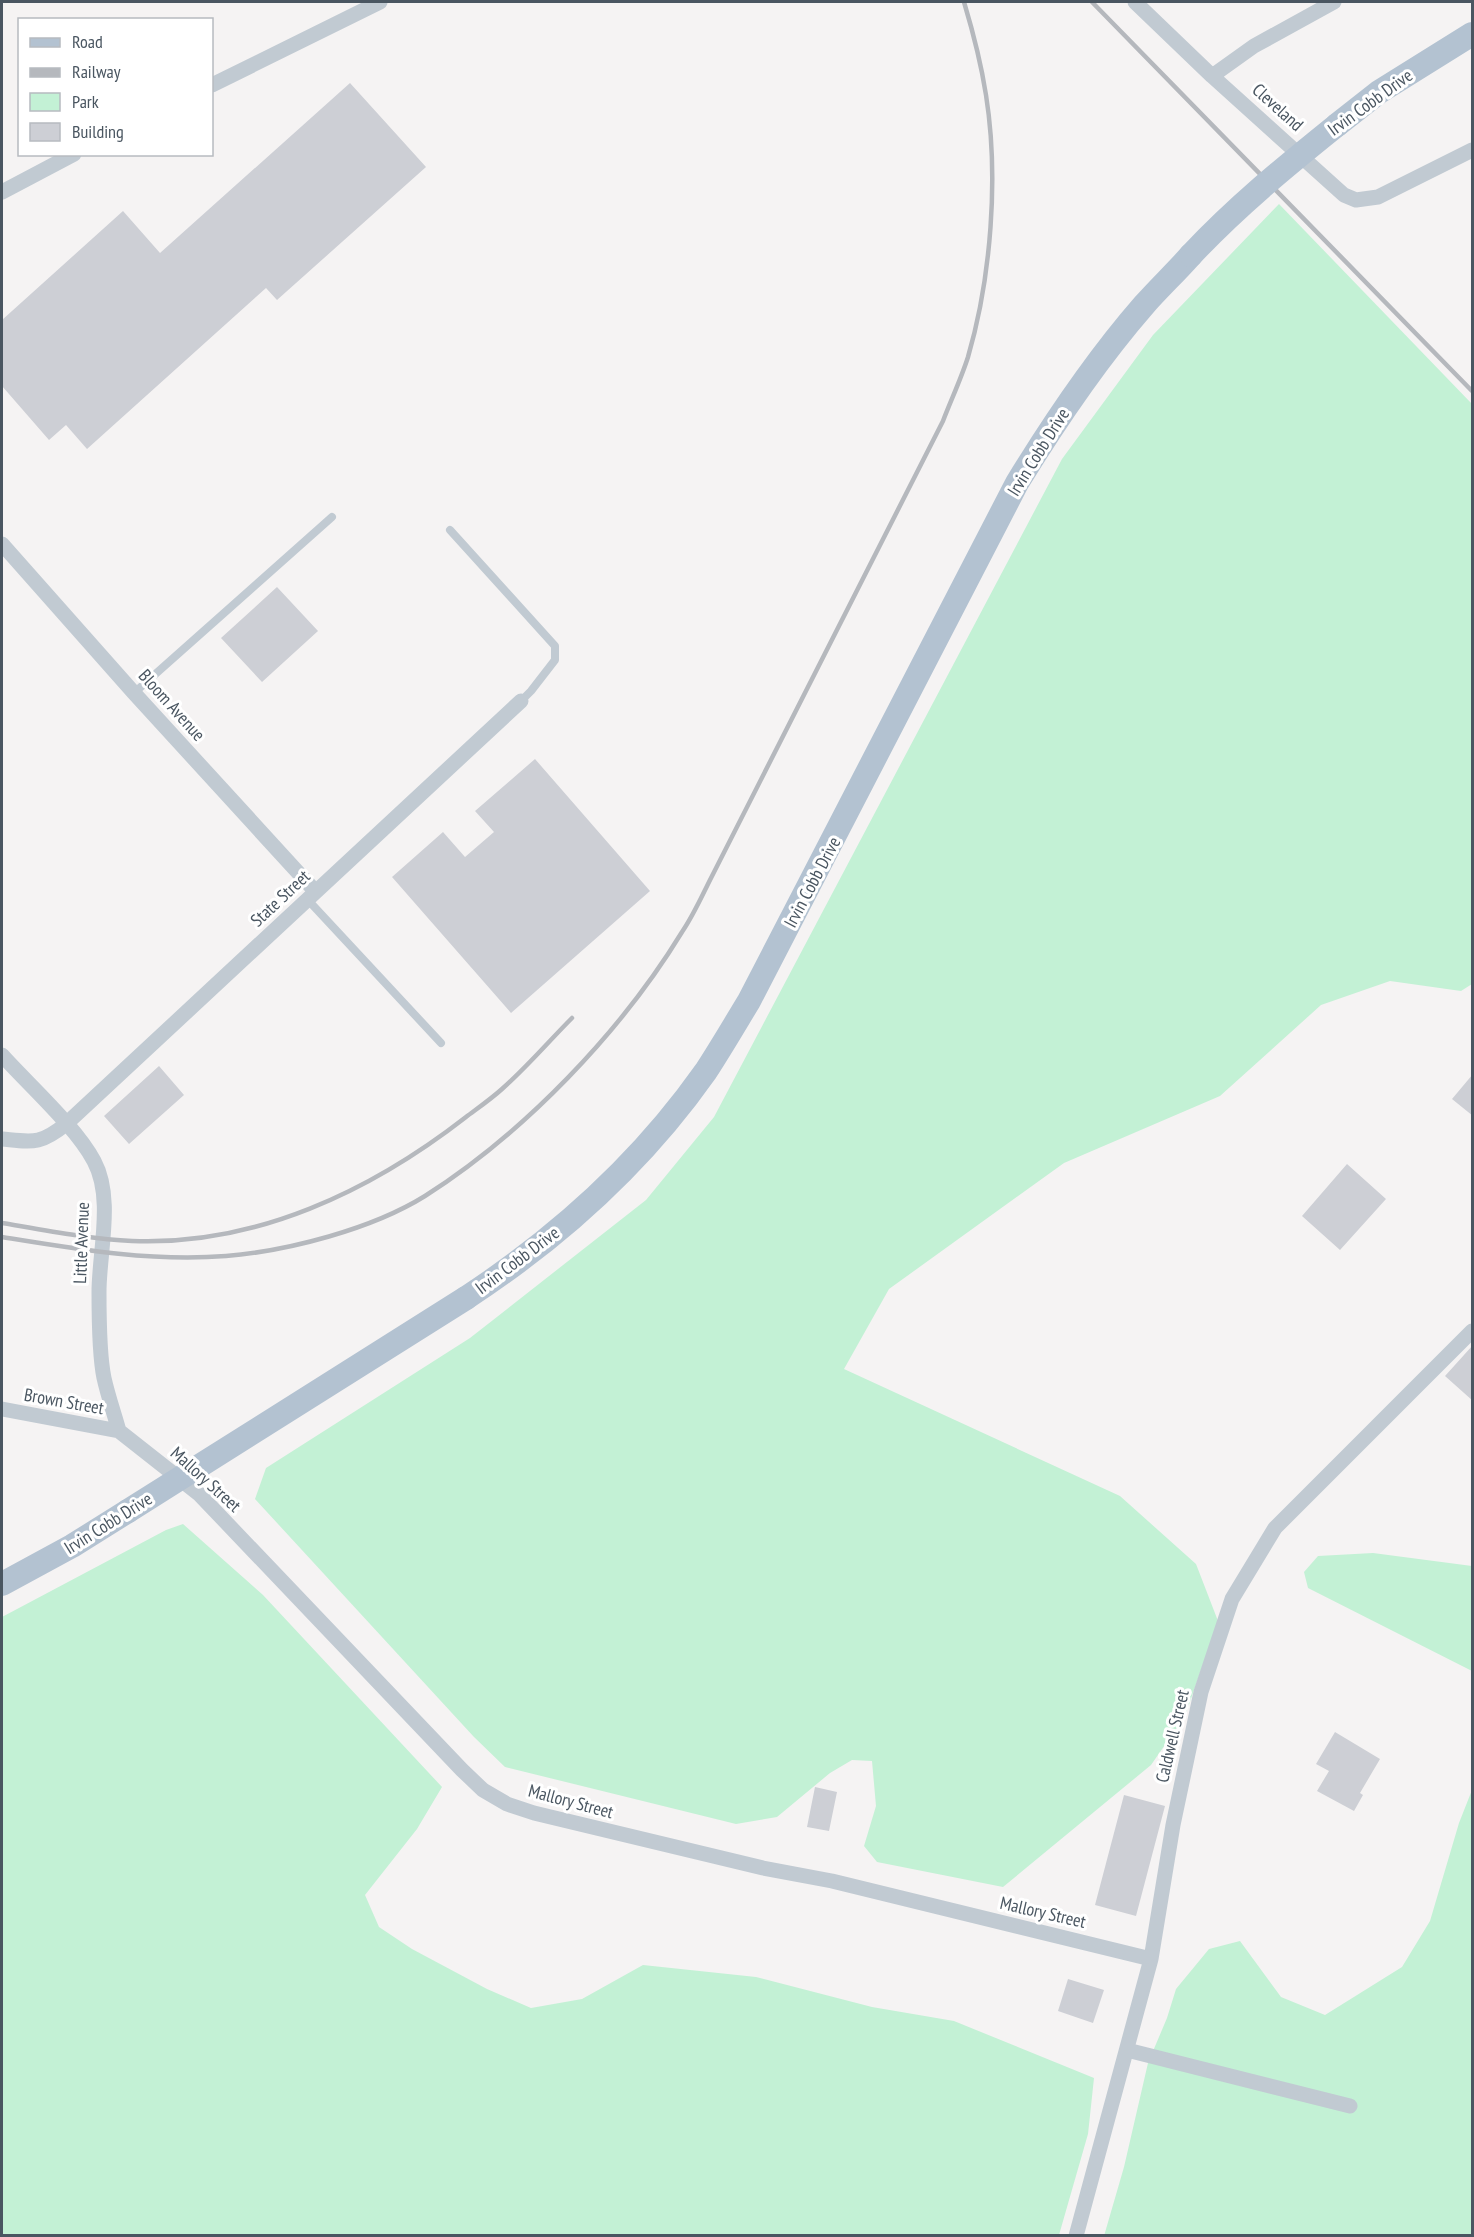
<svg xmlns="http://www.w3.org/2000/svg" width="1474" height="2237" viewBox="0 0 1474 2237" font-family="'PT Sans Narrow',sans-serif">
<style>
.green{fill:#c3f1d5}
.building{fill:#cdcfd5}
.lines{fill:none;stroke-linecap:round;stroke-linejoin:round}
.service{stroke:#c1cad2;stroke-width:8}
.minor{stroke:#c1cad2;stroke-width:15}
.primary{stroke:#b3c2d1;stroke-width:24}
.rail{stroke:#b5b8bd;stroke-width:4.5}
.primary-bridge{stroke:#b3c2d1;stroke-width:24}
.labels{text-anchor:middle;dominant-baseline:central;stroke-width:6;stroke-linejoin:round;paint-order:stroke}
.street-label{font-size:18px;fill:#4a5661;stroke:#fff}
</style>
<rect width="100%" height="100%" fill="#f5f3f3"/>
<path class="green" d="M1279 204 1472 404V984L1461 991 1390 981 1321 1005 1220 1096 1064 1163 889 1289 844 1369 1120 1496 1196 1564 1218 1621 1185 1716 1151 1765 1003 1887 877 1862 864 1846 876 1806 872 1761 852 1760 830 1773 777 1817 736 1824 505 1767 474 1737 255 1499 266 1468 470 1338 646 1200 714 1117 1062 459 1153 335Z
M183 1524 263 1595 442 1787 417 1829 365 1895 379 1927 412 1949 487 1989 531 2008 582 1999 643 1965 756 1977 872 2007 954 2021 1094 2078 1088 2134 1059 2235H2V1617L166 1530Z
M1373 1553 1472 1566V1671L1308 1588 1304 1572 1318 1556Z
M1472 1790V2235L1104 2236 1124 2167 1148 2063 1167 2018 1176 1989 1209 1949 1240 1941 1281 1997 1325 2015 1402 1967 1430 1921 1459 1823Z"/>
<path class="building" d="M350 83 426 167 277 300 266 288 87 449 66 425 49 440 2 386V320L123 211 160 253Z
M277 587 318 631 262 682 221 638Z
M535 759 650 891 511 1013 392 877 443 832 465 857 494 832 475 811Z
M159 1066 184 1095 129 1144 104 1116Z
M1473 1074V1116L1452 1099Z
M1347 1164 1386 1199 1340 1250 1302 1216Z
M1473 1345V1401L1445 1376Z
M1335 1732 1380 1759 1360 1793 1363 1795 1354 1811 1317 1791 1329 1771 1316 1764Z
M815 1787 837 1792 829 1831 807 1827Z
M1124 1795 1165 1806 1136 1916 1095 1905Z
M1068 1979 1104 1990 1093 2023 1058 2011Z"/>
<g class="lines">
<path class="service" d="M450 530 555 646V660L531 691 521 701
M134 693 332 517
M307 899 441 1043"/>
<path class="minor" d="M1135 2 1212 76 1344 195 1356 200 1378 197 1472 150
M1212 76 1254 46 1334 2
M212 85 380 2
M2 192 74 154
M2 544 134 693 315 891
M2 1055C29 1085 76 1127 94 1161 114 1198 99 1252 99 1292 99 1317 99 1354 104 1378 108 1396 114 1413 119 1431
M2 1139C33 1142 40 1145 66 1124L521 701
M2 1409 119 1431 199 1494 462 1770 483 1790 507 1804 534 1813 763 1868 832 1881 1151 1959
M1127 2050 1350 2106
M1076 2236 1151 1959 1173 1825 1201 1692 1232 1599 1275 1528 1472 1331"/>
<path class="primary" d="M1337 125 1379 92 1472 34
M466 1298C559 1237 642 1162 706 1071 721 1048 735 1024 749 1001L1017 483C1055 421 1096 360 1144 305 1159 288 1176 272 1191 255
M2 1584 72 1546 128 1511"/>
<path class="rail" d="M1092 2 1472 391
M2 1223C45 1230 88 1239 132 1241 256 1246 371 1191 466 1117 478 1108 491 1099 502 1089 527 1067 549 1041 572 1018
M2 1237C76 1249 151 1262 226 1256 288 1251 372 1229 425 1196 524 1133 621 1032 682 932 693 916 701 898 710 880L943 421C951 400 961 379 968 357 991 278 999 177 986 95 981 63 973 32 964 2"/>
<path class="primary-bridge" d="M1191 255C1236 207 1286 166 1337 125
M128 1511 466 1298"/>
</g>
<g class="labels">
<g class="street-label">
<text transform="translate(1370 102) rotate(-36)">Irvin Cobb Drive</text>
<text transform="translate(1278 107) rotate(42)">Cleveland</text>
<text transform="translate(1038 452) rotate(-58)">Irvin Cobb Drive</text>
<text transform="translate(172 705) rotate(48)">Bloom Avenue</text>
<text transform="translate(812 882) rotate(-62)">Irvin Cobb Drive</text>
<text transform="translate(280 898) rotate(-43)">State Street</text>
<text transform="translate(81 1243) rotate(-88)">Little Avenue</text>
<text transform="translate(517 1260) rotate(-37)">Irvin Cobb Drive</text>
<text transform="translate(64 1401) rotate(10)">Brown Street</text>
<text transform="translate(206 1479) rotate(42)">Mallory Street</text>
<text transform="translate(108 1523) rotate(-32)">Irvin Cobb Drive</text>
<text transform="translate(1172 1736) rotate(-77)">Caldwell Street</text>
<text transform="translate(571 1801) rotate(15)">Mallory Street</text>
<text transform="translate(1043 1912) rotate(13)">Mallory Street</text>
</g>
</g>
<rect width="1474" height="2237" fill="none" stroke="#4a5661" stroke-width="6"/>
<rect x="18" y="18" width="195" height="138" fill="#ffffff" stroke="#b7bbc0" stroke-width="1.5"/>
<rect x="30" y="38" width="30" height="9" fill="#b3c2d1" stroke="#b7bbc0" stroke-width="1.5"/>
<text x="72" y="48" font-size="18" fill="#4a5661">Road</text>
<rect x="30" y="68" width="30" height="9" fill="#b5b8bd" stroke="#b7bbc0" stroke-width="1.5"/>
<text x="72" y="78" font-size="18" fill="#4a5661">Railway</text>
<rect x="30" y="93" width="30" height="18" fill="#c3f1d5" stroke="#b7bbc0" stroke-width="1.5"/>
<text x="72" y="108" font-size="18" fill="#4a5661">Park</text>
<rect x="30" y="123" width="30" height="18" fill="#cdcfd5" stroke="#b7bbc0" stroke-width="1.5"/>
<text x="72" y="138" font-size="18" fill="#4a5661">Building</text>
</svg>
